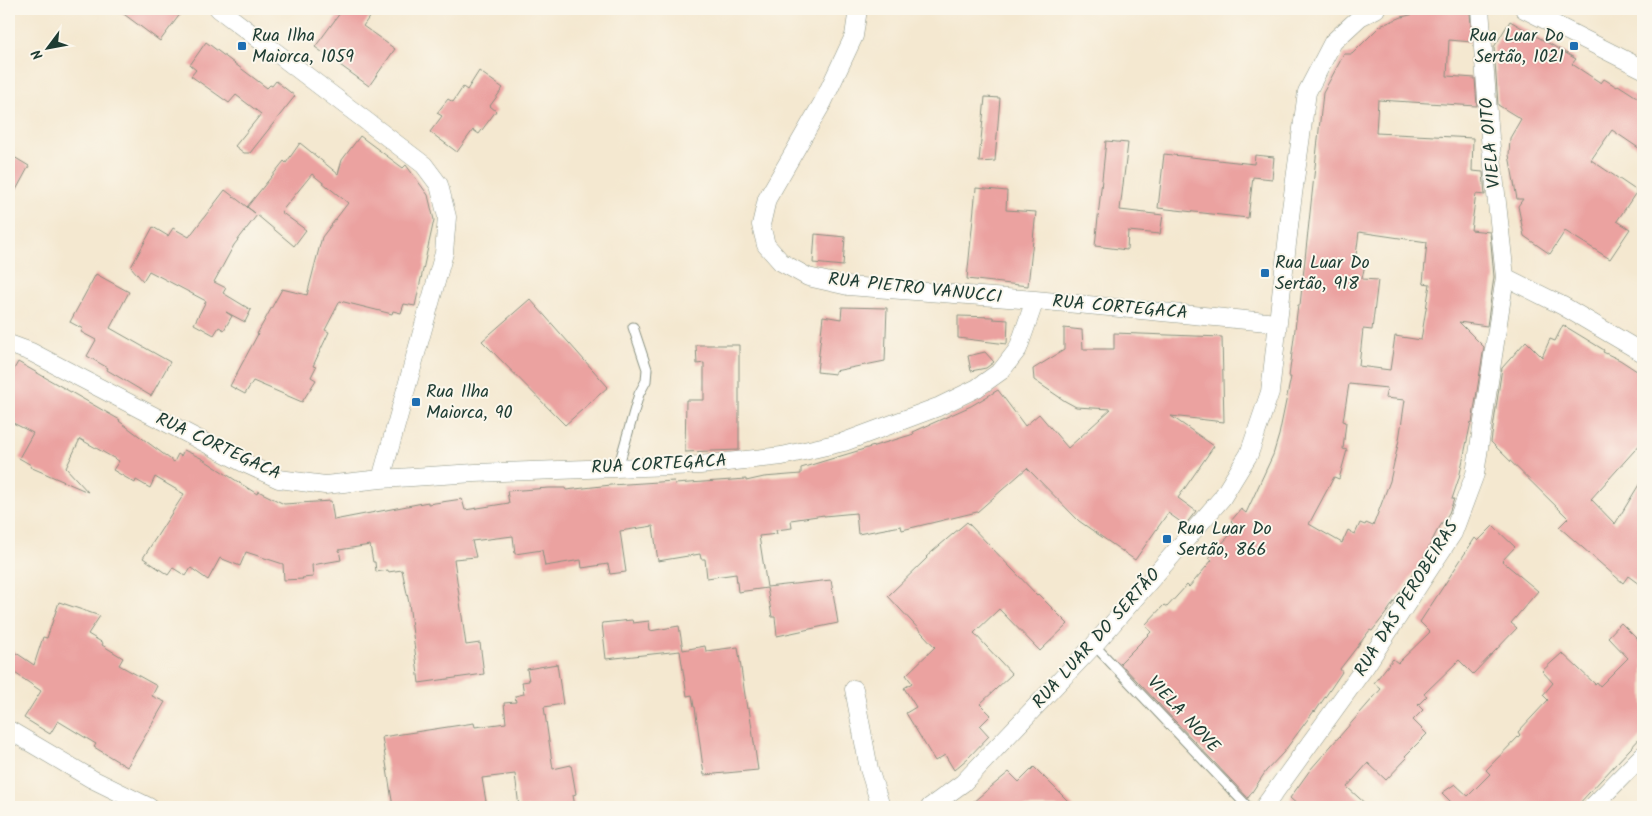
<svg xmlns="http://www.w3.org/2000/svg" width="1652" height="816" viewBox="0 0 1652 816" font-family="Kalam,sans-serif">
<style>
.building{fill:#eba2a0;fill-rule:evenodd}
.lines{fill:none;stroke-linecap:round;stroke-linejoin:round}
.lane-casing{stroke:#8a9282;stroke-width:11}
.street-casing{stroke:#8a9282;stroke-width:19}
.lane{stroke:#fff;stroke-width:9}
.street{stroke:#fff;stroke-width:18}
.poi-dot{fill:#1f6fb2;stroke:#fbf7ec;stroke-width:2}
.labels{text-anchor:middle;dominant-baseline:central;stroke-width:4;stroke-linejoin:round;paint-order:stroke}
.poi-label{font-size:18px;fill:#1f3d34;stroke:#fbf7ec;text-anchor:start}
.street-label{font-size:18px;fill:#1f3d34;stroke:#fbf7ec}
</style>
<rect width="100%" height="100%" fill="#fbf7ec"/>
<filter id="ink" filterUnits="userSpaceOnUse"><feTurbulence type="fractalNoise" baseFrequency=".02" numOctaves="2"/><feDisplacementMap in="SourceGraphic" scale="10" xChannelSelector="R" yChannelSelector="G"/><feConvolveMatrix kernelMatrix="1 2 1 2 8 2 1 2 1" color-interpolation-filters="sRGB"/></filter>
<filter id="wash" filterUnits="userSpaceOnUse"><feTurbulence type="fractalNoise" baseFrequency=".0096" numOctaves="4" result="noise"/><feDisplacementMap in="SourceGraphic" scale="20" xChannelSelector="R" yChannelSelector="G"/><feGaussianBlur stdDeviation="1.12" result="paint"/><feColorMatrix in="noise" values="0 0 0 0 0 0 0 0 0 0 0 0 0 0 0 0 0 1.4 0 .05"/><feComposite in="paint" operator="in"/></filter>
<g filter="url(#wash)">
<rect width="100%" height="100%" fill="#f4e8d0"/>
<g id="blocks">
<path class="building" d="M117 9H184L160 41Z
M343 9H375L363 26 395 49 369 86 315 47Z
M1434 9H1456L1470 11 1472 42 1449 40 1447 76 1475 78 1477 106 1378 100 1376 133 1473 138 1472 171 1483 172 1485 195 1476 194 1471 230 1490 232 1494 277 1487 326 1459 322 1484 347 1472 423 1471 422 1459 478 1452 499H1454L1449 513 1437 531 1423 559 1387 612 1372 631 1370 630 1340 669 1342 672 1315 712 1314 711 1283 753 1266 771 1248 798 1120 663 1151 632 1145 625 1164 605 1167 607 1187 585 1189 587 1212 560 1209 558 1237 527 1231 521 1241 509 1246 513 1273 455 1279 435 1291 377H1289L1298 305H1300L1323 93 1344 54H1352L1380 26 1402 17ZM1359 232 1427 242 1423 283 1430 284 1421 340 1395 336 1390 370 1359 366 1363 329 1372 330 1378 280 1362 279 1365 264 1355 263ZM1349 384 1387 388 1385 398 1405 400 1399 440 1390 481 1373 526 1366 523 1365 525 1360 523 1355 534 1348 530 1342 543 1309 524 1334 477 1339 479 1347 450 1343 449 1346 422 1343 421Z
M1510 21 1576 59 1572 64 1601 83 1604 79 1617 87 1618 85 1643 101V151L1612 130 1591 160 1637 191 1617 221 1630 229 1610 259 1565 231 1550 254 1524 236 1518 206 1523 199H1517L1509 155 1510 138 1521 119 1498 105 1494 47Z
M206 42 267 88 270 85 272 86 276 81 295 96 250 153H244L235 146 261 114 236 95 229 103 191 76 196 70 190 65Z
M479 71 503 88 490 106 496 111 479 134 473 130 457 152 430 132 442 116 437 113 448 99 453 102 463 87 467 90Z
M985 97 1000 98 995 161 979 162Z
M360 136 403 168 406 165 428 195 434 220 415 306 404 304 401 313 393 311 392 314 340 301 325 330 329 332 313 366 316 367 311 377 316 380 302 402 253 381 245 394 230 386 258 334H257L282 289 307 295 322 237 348 203 312 174 281 212 306 230 294 246 257 215 234 245 214 282 226 288 223 293 251 310 245 322 226 312 232 316 224 330 219 327 214 335 194 324 206 301 149 271 143 281 131 267 153 227 168 236 173 228 189 237 225 190 255 213 247 207 284 161 286 163 300 143 338 174 342 160Z
M1106 141 1128 143 1120 210 1163 215 1160 234 1128 231 1127 250 1095 246Z
M9 154 29 166 9 203Z
M1164 154 1254 164 1255 155 1274 157 1272 179 1253 177 1248 218 1158 208Z
M976 188 1007 191 1006 210 1036 212 1028 286 967 279Z
M815 234 845 237 843 266 813 263Z
M96 274 129 292 110 328 170 362 151 396 107 370 108 368 87 356 96 340 81 332 83 329 70 322Z
M530 299 608 387 565 425 482 341Z
M842 307 887 308 885 361 835 371V374L817 372 823 316 841 319Z
M958 316 993 317V319L1008 320 1007 344 958 338Z
M1563 325 1604 350 1603 352 1620 360 1643 375V441L1591 499 1615 524 1643 478V587L1628 576 1623 583 1559 527 1568 518 1491 442 1502 368 1526 341 1542 357 1550 339 1555 341Z
M1064 328 1082 330 1083 349H1114V333L1222 337 1224 422 1171 416 1214 446 1178 498 1196 511 1185 525 1168 513 1135 560 1079 521 1027 468 977 512 902 530 901 526 858 534 856 513 824 516V515L791 520 792 528 776 530 777 534 759 536 767 587 831 580 838 623 777 636 775 617H772L767 588 738 592 736 574 707 578 705 559H701L700 554 658 561 653 526 620 531 626 572 610 574 608 564 582 568 581 560 545 566 542 550 515 554 513 536 472 541 476 557 454 559 466 645 480 643 484 674 419 683 409 603 402 570 388 572V570L376 572 375 562H373L370 545 339 550 341 560 312 565 313 577 302 578 303 579 284 580 283 564 246 552 240 566 220 558 208 580 191 568 186 576 173 568 168 575 143 558 184 494 155 477 150 488 136 480 135 483 113 470 119 461 80 439 66 468 88 492 30 467 31 465 19 458 33 433 11 422 14 416 9 413V378L18 362 120 420 119 421 174 462 178 454 181 456 184 450 201 458 257 494 258 491 284 504 331 501 334 520 428 502V504L462 499 465 510 509 503 507 491 549 488H565L566 490 611 485 674 481 675 484 746 479V481L764 477 801 474V468L914 434 913 432 971 406 998 390 1025 426 1039 414 1068 448 1111 409 1076 407 1065 401 1034 380 1033 369 1064 350Z
M696 345H739V450L685 452 686 400H704V363L697 364Z
M985 352 994 362 986 368 971 371 968 356Z
M967 522 1037 595 1038 594 1068 624 1040 651 999 609 974 633 1012 674 980 704 991 715 980 726 989 736 968 758 954 770 945 755 935 761 906 713 916 707 904 688 912 683 906 675 935 647 888 596 927 558 926 557Z
M1493 526 1515 547 1502 561 1538 591 1511 623 1517 628 1473 674 1459 660 1424 694 1427 696 1418 705 1423 710 1413 720 1427 734 1405 756 1407 758 1386 780 1368 763 1347 787 1369 807H1300L1290 798 1310 770 1381 689 1374 683 1393 659 1398 663 1430 632 1420 622 1475 538 1478 541Z
M59 602 100 616 88 634 103 643 102 645 123 658 119 665 157 686 152 696 165 702 127 767 94 747 96 744 58 721 50 734 24 718 41 691 9 669V648L34 665 43 637 47 638Z
M632 620 633 623 649 621 650 631 679 626 683 650 705 646 706 651 738 647 747 709 749 708 758 770 704 775 695 707H694L692 695 687 696 680 651 606 659 602 623Z
M1621 623 1642 644 1643 643V735L1576 807H1456L1442 793 1455 784 1468 796 1490 774 1486 770 1520 735 1518 732 1548 700 1543 695 1553 683 1542 671 1562 653 1595 684 1597 682 1600 686 1628 658 1608 637Z
M557 664 563 704 544 707 553 769 571 765 576 794 573 795 575 807H519L515 774 482 778 487 807H393L382 737 474 723 475 727 506 723 504 703 516 702 515 696 524 694 522 682 529 681 527 669Z
M1034 767 1074 807H967L1009 772 1019 782Z"/>
</g>
</g>
<g filter="url(#ink)">
<use href="#blocks" fill-opacity="0" stroke="#8a9282" stroke-width="1"/>
<g class="lines">
<g class="lane-casing">
<path id="lane" d="M618 468 639 394 646 381 647 369 633 327
M1094 645 1248 807"/>
</g>
<g class="street-casing">
<path id="street" d="M219 9 424 165 439 185 447 217 444 253 381 479
M858 9 854 36 823 102 767 199 761 225 766 245 781 262 808 277 848 286 1035 300
M1524 9 1643 69
M1505 277 1563 306 1643 353
M9 344 31 352 242 462 279 479 325 485 381 479 475 473 700 465 782 456 844 442 938 407 977 388 1001 371 1018 349 1035 300 1278 323
M854 689 869 769 881 807
M9 730 92 779 149 807
M930 807 963 783 1094 645 1222 498 1249 454 1270 392 1291 209 1307 92 1333 42 1360 17 1376 9
M1264 807 1365 667 1453 533 1475 474 1505 277 1490 138 1480 9
M1592 807 1643 755"/>
</g>
<use href="#lane" class="lane"/>
<use href="#street" class="street"/>
</g>
</g>
<g class="poi-dot">
<rect x="237" y="41" width="10" height="10" rx="2.5"/>
<rect x="1569" y="41" width="10" height="10" rx="2.5"/>
<rect x="1260" y="268" width="10" height="10" rx="2.5"/>
<rect x="411" y="397" width="10" height="10" rx="2.5"/>
<rect x="1162" y="534" width="10" height="10" rx="2.5"/>
</g>
<g class="labels">
<g class="poi-label">
<text x="252" y="36">Rua Ilha<tspan x="252" dy="21">Maiorca, 1059</tspan></text>
<text x="1564" y="36" text-anchor="end">Rua Luar Do<tspan x="1564" dy="21">Sertão, 1021</tspan></text>
<text x="1275" y="263">Rua Luar Do<tspan x="1275" dy="21">Sertão, 918</tspan></text>
<text x="426" y="392">Rua Ilha<tspan x="426" dy="21">Maiorca, 90</tspan></text>
<text x="1177" y="529">Rua Luar Do<tspan x="1177" dy="21">Sertão, 866</tspan></text>
</g>
<g class="street-label">
<text transform="translate(1491 143) rotate(-95)">VIELA OITO</text>
<text transform="translate(915 289) rotate(6)">RUA PIETRO VANUCCI</text>
<text transform="translate(1120 308) rotate(5)">RUA CORTEGACA</text>
<text transform="translate(218 447) rotate(25)">RUA CORTEGACA</text>
<text transform="translate(659 465) rotate(-3)">RUA CORTEGACA</text>
<text transform="translate(1407 599) rotate(-58)">RUA DAS PEROBEIRAS</text>
<text transform="translate(1097 639) rotate(-48)">RUA LUAR DO SERTÃO</text>
<text transform="translate(1183 715) rotate(47)">VIELA NOVE</text>
</g>
</g>
<rect width="1652" height="816" fill="none" stroke="#fbf7ec" stroke-width="30"/>
<g transform="translate(48 48) rotate(238)" stroke="#fbf7ec" stroke-width="4" paint-order="stroke">
<path d="M0-4L9 19L0 12L-9 19Z" fill="#1f3d34"/>
<text y="-8" font-size="14" font-weight="bold" text-anchor="middle" fill="#1f3d34">N</text>
</g>
</svg>
